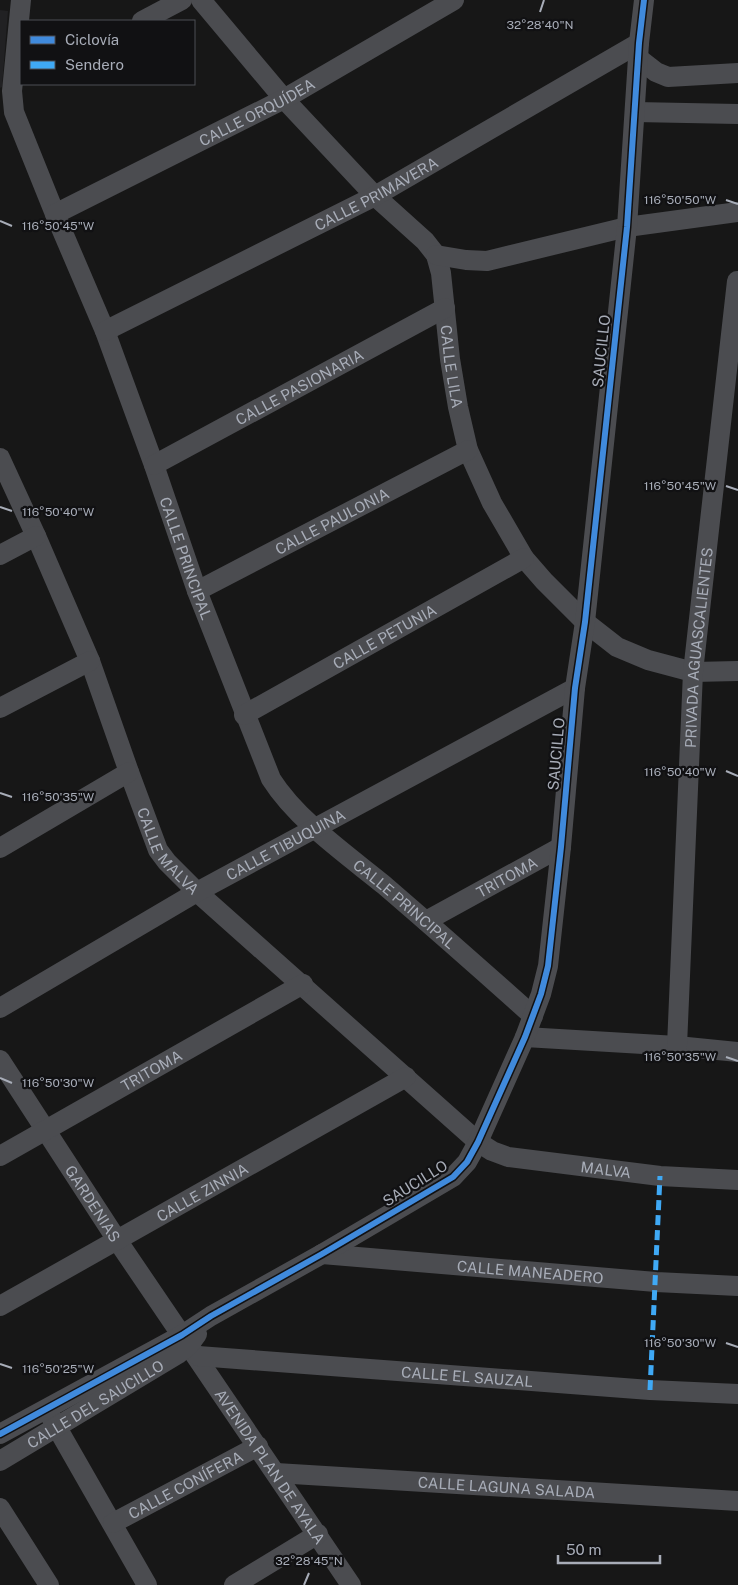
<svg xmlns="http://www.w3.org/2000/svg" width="738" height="1585" viewBox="0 0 738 1585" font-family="'Public Sans',sans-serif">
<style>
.built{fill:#212123}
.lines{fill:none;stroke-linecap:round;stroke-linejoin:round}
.minor{stroke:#4b4c50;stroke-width:20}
.quiet{stroke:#3fa9f5;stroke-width:5;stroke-dasharray:10 5;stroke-linecap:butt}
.cycleway-casing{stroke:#111113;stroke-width:9}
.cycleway{stroke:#408adc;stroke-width:6}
.ticks{fill:none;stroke:#a8adb8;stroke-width:2}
.labels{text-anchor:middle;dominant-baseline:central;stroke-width:4.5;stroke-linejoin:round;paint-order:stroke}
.street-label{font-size:15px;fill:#a8adb8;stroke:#111113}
.ticks-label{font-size:12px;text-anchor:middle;fill:#a8adb8;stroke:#111113;stroke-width:4.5;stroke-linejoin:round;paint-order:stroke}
</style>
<rect width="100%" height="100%" fill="#171717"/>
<path class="built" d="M0 10 8 11 2 87 0 88Z"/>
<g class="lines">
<g class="minor">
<path id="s1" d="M21 0 12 91 14 112 55 214 105 331 154 465 197 591 271 779C297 820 346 854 384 885 434 928 484 972 533 1016"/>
<path id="s2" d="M201 0 284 99 375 196 425 241 436 255 441 273 450 359 458 407 468 450 492 503 524 558 544 581 585 622 617 647 648 660 693 672 738 671"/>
<path d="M142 21 182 0"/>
<path d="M638 58 656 72 668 77 738 73"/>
<path d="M635 112 738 114"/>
<path id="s3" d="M55 214 284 99 454 0"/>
<path d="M436 255 466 260 487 261 627 227 738 212"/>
<path id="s4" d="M105 331 375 196 639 43"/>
<path id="s5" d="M0 458 36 536 90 661 129 772 158 850 167 862 197 892 478 1142 492 1151 508 1157 660 1176 738 1180"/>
<path id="s6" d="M154 465 445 308"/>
<path d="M0 555 36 536"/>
<path id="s7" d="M197 591 468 450"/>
<path d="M0 708 90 661"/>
<path id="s8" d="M244 715 524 558"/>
<path d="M0 848 129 772"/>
<path id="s9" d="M426 921 561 847"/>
<path id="s10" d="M0 1008 197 892 575 688"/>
<path d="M525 1037 677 1046 738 1052"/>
<path id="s11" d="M677 1046 693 672 737 281"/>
<path id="s12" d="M0 1060 117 1240 351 1585"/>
<path id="s13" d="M0 1156 303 984"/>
<path id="s14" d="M322 1254 656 1282 738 1286"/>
<path id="s15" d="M0 1306 406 1077"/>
<path id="s16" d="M198 1356 650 1390 738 1394"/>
<path d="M51 1417 147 1585"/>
<path d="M0 1434 182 1335 211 1316 322 1254 453 1177 467 1162 478 1142 525 1037 541 994 548 966 561 847 575 688 585 622 627 227 639 43 644 0"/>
<path id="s17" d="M0 1461 178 1354 189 1345 197 1334"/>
<path id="s18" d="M276 1473 738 1501"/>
<path d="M0 1508 49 1585"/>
<path id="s19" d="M113 1523 258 1446"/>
<path d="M234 1585 318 1534"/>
</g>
<path class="quiet" d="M650 1390 660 1176"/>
<g class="cycleway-casing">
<path id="cycleway" d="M0 1434 182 1335 211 1316 322 1254 453 1177 467 1162 478 1142 525 1037 541 994 548 966 561 847 575 688 585 622 627 227 639 43 644 0"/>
</g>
<use href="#cycleway" class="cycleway"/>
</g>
<path class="ticks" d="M540 12 544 0M726 200 738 204M0 221 12 226M726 486 738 490M0 507 12 511M726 771 738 776M0 793 12 797M726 1057 738 1061M0 1078 12 1083M726 1343 738 1347M0 1364 12 1368M304 1585 309 1573"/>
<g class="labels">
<g class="street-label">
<text stroke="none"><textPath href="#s3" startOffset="226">CALLE ORQUÍDEA</textPath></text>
<text stroke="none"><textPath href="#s4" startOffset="304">CALLE PRIMAVERA</textPath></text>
<text transform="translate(601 351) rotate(-84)">SAUCILLO</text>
<text stroke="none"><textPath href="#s2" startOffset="460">CALLE LILA</textPath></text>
<text stroke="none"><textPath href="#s6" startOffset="165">CALLE PASIONARIA</textPath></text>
<text stroke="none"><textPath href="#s7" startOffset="152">CALLE PAULONIA</textPath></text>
<text stroke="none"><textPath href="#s1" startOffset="591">CALLE PRINCIPAL</textPath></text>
<text stroke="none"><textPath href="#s8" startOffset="161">CALLE PETUNIA</textPath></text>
<text stroke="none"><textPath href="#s11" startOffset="399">PRIVADA AGUASCALIENTES</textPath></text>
<text transform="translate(556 754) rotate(-85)">SAUCILLO</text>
<text stroke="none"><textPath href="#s10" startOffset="329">CALLE TIBUQUINA</textPath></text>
<text stroke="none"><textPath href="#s5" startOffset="429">CALLE MALVA</textPath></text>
<text stroke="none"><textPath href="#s9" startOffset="92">TRITOMA</textPath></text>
<text stroke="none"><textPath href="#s1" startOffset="1011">CALLE PRINCIPAL</textPath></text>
<text stroke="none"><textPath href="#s13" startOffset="174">TRITOMA</textPath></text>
<text stroke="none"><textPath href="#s5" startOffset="989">MALVA</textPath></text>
<text transform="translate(415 1183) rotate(-32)">SAUCILLO</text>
<text stroke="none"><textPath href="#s15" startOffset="232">CALLE ZINNIA</textPath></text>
<text stroke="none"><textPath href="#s12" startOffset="171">GARDENIAS</textPath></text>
<text stroke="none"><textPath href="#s14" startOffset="209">CALLE MANEADERO</textPath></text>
<text stroke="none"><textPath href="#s16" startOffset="270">CALLE EL SAUZAL</textPath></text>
<text stroke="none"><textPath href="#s17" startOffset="111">CALLE DEL SAUCILLO</textPath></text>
<text stroke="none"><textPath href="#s12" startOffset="488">AVENIDA PLAN DE AYALA</textPath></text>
<text stroke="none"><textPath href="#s19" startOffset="82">CALLE CONÍFERA</textPath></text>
<text stroke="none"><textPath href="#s18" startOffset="231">CALLE LAGUNA SALADA</textPath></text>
</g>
</g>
<g class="ticks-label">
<text x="540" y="29">32°28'40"N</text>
<text x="680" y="204">116°50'50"W</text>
<text x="58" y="230">116°50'45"W</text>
<text x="680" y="490">116°50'45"W</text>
<text x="58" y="516">116°50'40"W</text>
<text x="680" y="776">116°50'40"W</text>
<text x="58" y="801">116°50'35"W</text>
<text x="680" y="1061">116°50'35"W</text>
<text x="58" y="1087">116°50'30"W</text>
<text x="680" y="1347">116°50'30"W</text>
<text x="58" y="1373">116°50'25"W</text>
<text x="309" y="1565">32°28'45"N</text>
</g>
<rect x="20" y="20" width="175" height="65" fill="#111113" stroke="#4d4f55"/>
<rect x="30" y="36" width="25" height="8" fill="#408adc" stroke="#4d4f55"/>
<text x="65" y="45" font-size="15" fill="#a8adb8">Ciclovía</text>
<rect x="30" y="61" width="25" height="8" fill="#3fa9f5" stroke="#4d4f55"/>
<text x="65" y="70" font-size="15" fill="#a8adb8">Sendero</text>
<path d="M558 1555v8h102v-8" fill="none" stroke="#a8adb8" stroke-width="2.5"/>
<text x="566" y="1555" font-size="15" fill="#a8adb8" stroke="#111113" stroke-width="4" paint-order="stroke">50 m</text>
</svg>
